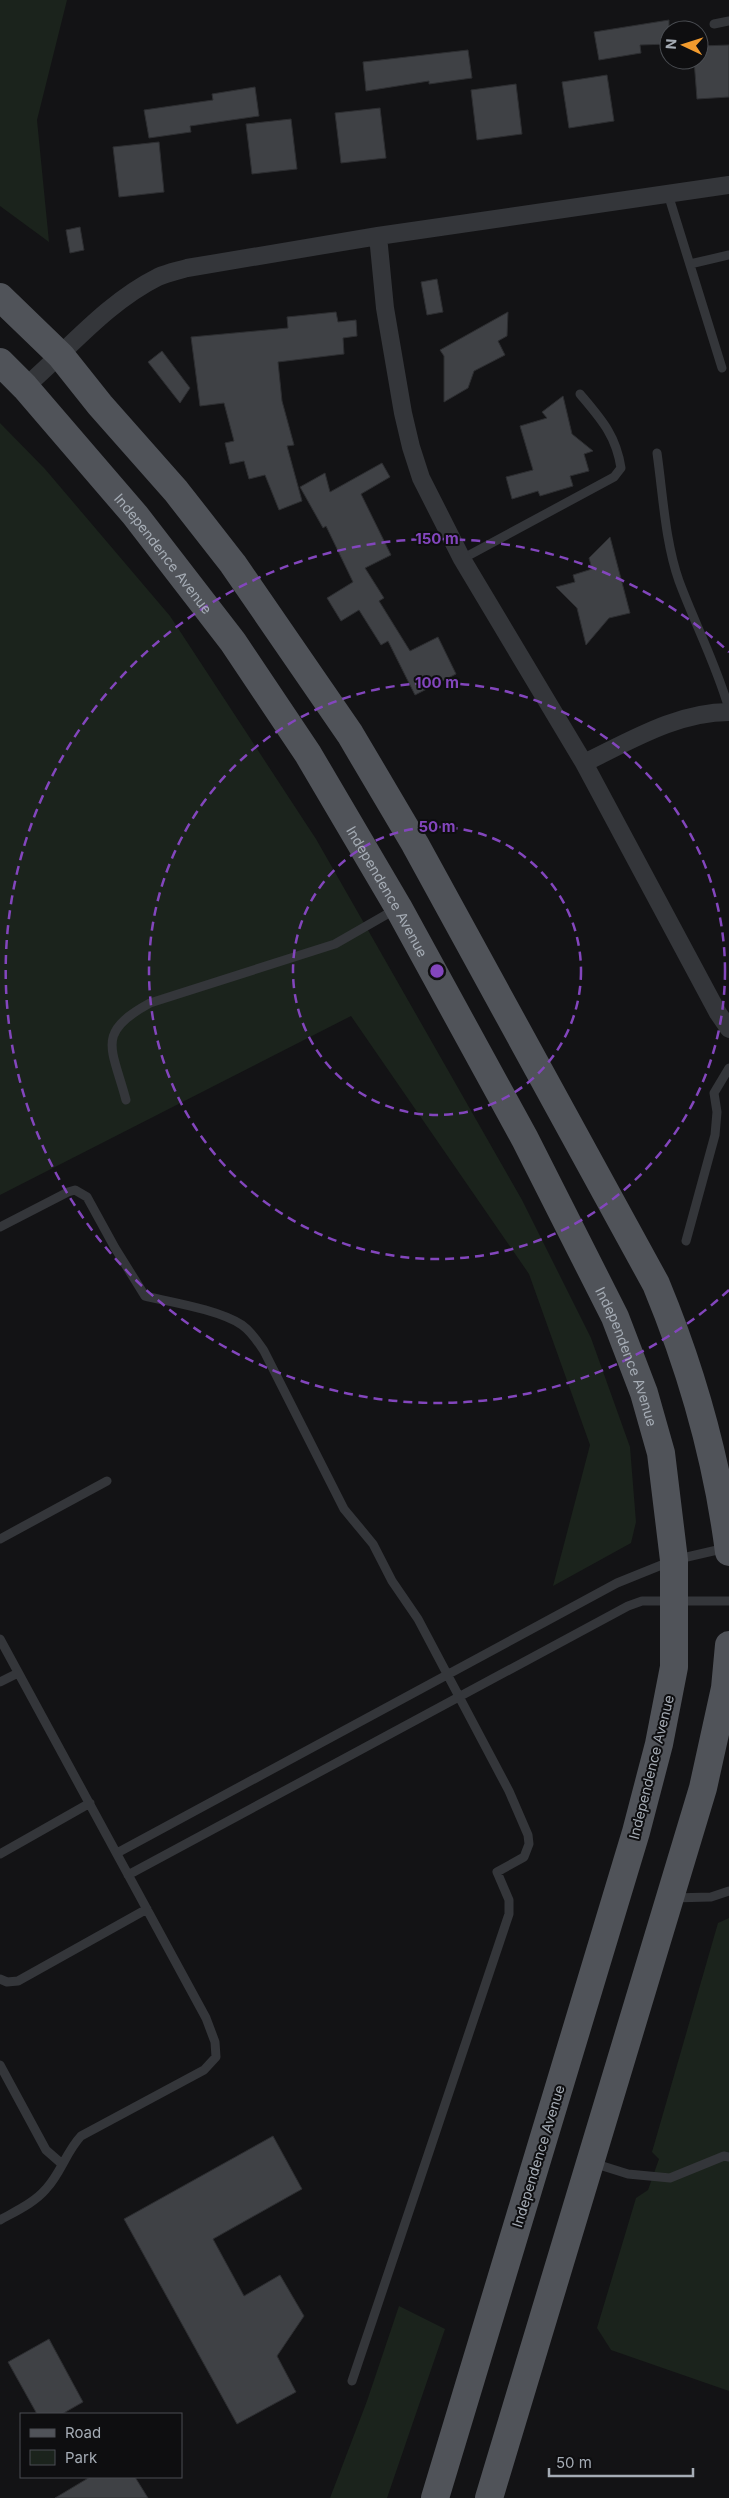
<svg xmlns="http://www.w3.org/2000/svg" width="729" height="2498" viewBox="0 0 729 2498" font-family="Inter,sans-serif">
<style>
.green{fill:#1b231c}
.building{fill:#3f4145;stroke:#2d2e31}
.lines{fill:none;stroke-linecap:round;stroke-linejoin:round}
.lane{stroke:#34363a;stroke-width:9}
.street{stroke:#34363a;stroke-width:18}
.primary{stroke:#505359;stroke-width:28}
.ring{fill:none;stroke:#8346bd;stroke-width:2.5;stroke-dasharray:9 6}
.labels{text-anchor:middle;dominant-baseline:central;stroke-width:4;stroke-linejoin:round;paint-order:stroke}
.street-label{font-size:14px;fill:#a5acb5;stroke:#0e0e10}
.centre{fill:#8346bd;stroke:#0e0e10;stroke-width:2.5}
.ring-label{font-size:15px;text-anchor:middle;font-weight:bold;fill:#8346bd;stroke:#0e0e10;stroke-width:4;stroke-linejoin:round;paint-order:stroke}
</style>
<rect width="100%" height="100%" fill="#131315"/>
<path class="green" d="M0 0H67L37 120 49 242 0 206Z
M0 423 45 469 170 616 316 839 522 1200 591 1338 630 1447 636 1522 631 1543 553 1586 590 1445 529 1274 351 1016 0 1195Z
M729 1918V2391L611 2350 597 2328 636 2198 648 2190 659 2159 652 2152 718 1923Z
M399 2306 445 2329 387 2498H330L367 2401Z"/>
<path class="building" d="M669 20V44L640 45 641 53 599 60 594 32Z
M729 45V97L697 99 694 60H699V46Z
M468 50 472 78 429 84V81L366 91 363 62Z
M607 75 614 121 569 128 562 82Z
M516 84 522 134 477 140 471 90Z
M255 87 259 116 190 126 191 132 149 138 144 110 213 100 212 94Z
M380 108 386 158 341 163 335 113Z
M291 119 297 169 252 174 246 124Z
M159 142 164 192 119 197 113 147Z
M80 227 84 250 70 253 66 230Z
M437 279 443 312 427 315 421 282Z
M336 312 338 322 356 320 357 336 343 338 344 354 278 362 282 401 294 445 287 446 302 501 279 510 265 475 249 479 244 461 230 464 225 443 234 441 224 403 200 406 191 337 288 328 287 317Z
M508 312 507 336 498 341 505 355 474 371 468 388 444 402V356L440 350Z
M162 351 190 388 180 403 148 362Z
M563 396 572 434 593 451 584 454 589 471 570 476 573 486 540 496 538 491 512 499 506 477 533 470 520 426 547 418 542 412Z
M382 463 390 477 361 494 391 555 365 568 384 598 379 601 410 651 438 637 456 674 415 695 388 641 381 645 359 610 341 621 327 598 353 582 326 526 323 528 300 487 325 473 330 492Z
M610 537 630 613 609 618 586 645 577 608 556 587 575 582 573 575 592 569 589 558Z
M273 2136 302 2189 213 2239 244 2296 280 2275 304 2316 277 2356 296 2392 237 2424 124 2219Z
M49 2339 83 2402 62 2414H37L8 2362Z
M90 2477H135L148 2498H55Z"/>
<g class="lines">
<path class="lane" d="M714 24 729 21
M668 194 722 368
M690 264 729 255
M657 453C663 495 665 541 679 581 695 624 716 664 729 709
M462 559 614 477 621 468C616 435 601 419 580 394
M126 1100C112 1047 95 1033 150 1003L335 944 396 909
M0 1227 68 1192 75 1190 87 1197 115 1248 145 1296C171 1302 220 1310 242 1325 252 1332 258 1342 264 1351L344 1509 373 1544 392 1581 418 1619 509 1791 528 1835 529 1844 524 1857 497 1872 509 1900V1914L352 2381
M686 1241 715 1135 717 1112 714 1093 729 1068
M0 1539 107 1481
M0 1639 206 2018 215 2042 216 2057 204 2070 81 2136C66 2152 61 2173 46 2189 34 2203 16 2211 0 2220
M0 1682 18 1673
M117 1853 617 1583 674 1560 726 1548
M0 1854 90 1803
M128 1875 628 1606 642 1601H729
M672 1898 711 1897 729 1891
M0 1979 7 1982 18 1981 147 1909
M0 2065 46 2150 62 2164
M593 2163 628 2174 670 2178 724 2156 729 2157"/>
<path class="street" d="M378 236 385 308 403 413 411 447 421 478 462 559 584 763 718 1013 729 1029
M25 387C68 350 106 303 158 277 167 273 177 271 187 268L378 236 729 185
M584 763C630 741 677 712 729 712"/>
<g class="primary">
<path d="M0 297 61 356 100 405 176 491 233 564 350 734 415 844 656 1284C692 1371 717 1458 729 1552"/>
<path id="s1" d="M0 362 25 387 135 515 233 642 308 754 398 907 525 1139 615 1317 644 1393 661 1453 674 1560V1667L659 1744 636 1832 435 2498"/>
<path d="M489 2498 703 1788 725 1688 729 1645"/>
</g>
</g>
<g class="ring">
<circle cx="437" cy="971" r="144"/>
<circle cx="437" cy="971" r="288"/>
<path d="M729 1290A432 432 0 1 1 729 652"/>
</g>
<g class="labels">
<g class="street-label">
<text stroke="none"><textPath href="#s1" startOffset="252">Independence Avenue</textPath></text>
<text stroke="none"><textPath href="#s1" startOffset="658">Independence Avenue</textPath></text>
<text stroke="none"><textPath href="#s1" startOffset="1182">Independence Avenue</textPath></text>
<text transform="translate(651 1767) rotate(-76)">Independence Avenue</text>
<text transform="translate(538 2156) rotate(-73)">Independence Avenue</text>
</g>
</g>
<circle cx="437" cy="971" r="8" class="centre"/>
<g class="ring-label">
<text x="437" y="544">150 m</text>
<text x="437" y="688">100 m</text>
<text x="437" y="832">50 m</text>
</g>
<rect x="20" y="2413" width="162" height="65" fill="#0e0e10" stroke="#4a4d52"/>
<rect x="30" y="2429" width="25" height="8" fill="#505359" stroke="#4a4d52"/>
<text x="65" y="2438" font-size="15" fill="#a5acb5">Road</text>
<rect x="30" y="2450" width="25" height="15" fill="#1b231c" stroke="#4a4d52"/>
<text x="65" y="2463" font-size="15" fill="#a5acb5">Park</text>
<g transform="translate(684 45) rotate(274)"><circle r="24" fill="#0e0e10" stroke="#4a4d52"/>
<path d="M0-4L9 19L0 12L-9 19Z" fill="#f29b2e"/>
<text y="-8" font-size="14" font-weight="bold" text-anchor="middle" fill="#a5acb5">N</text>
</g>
<path d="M549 2468v8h144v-8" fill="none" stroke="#a5acb5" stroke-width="2.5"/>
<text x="556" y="2468" font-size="15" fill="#a5acb5" stroke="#0e0e10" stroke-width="4" paint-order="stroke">50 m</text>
</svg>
